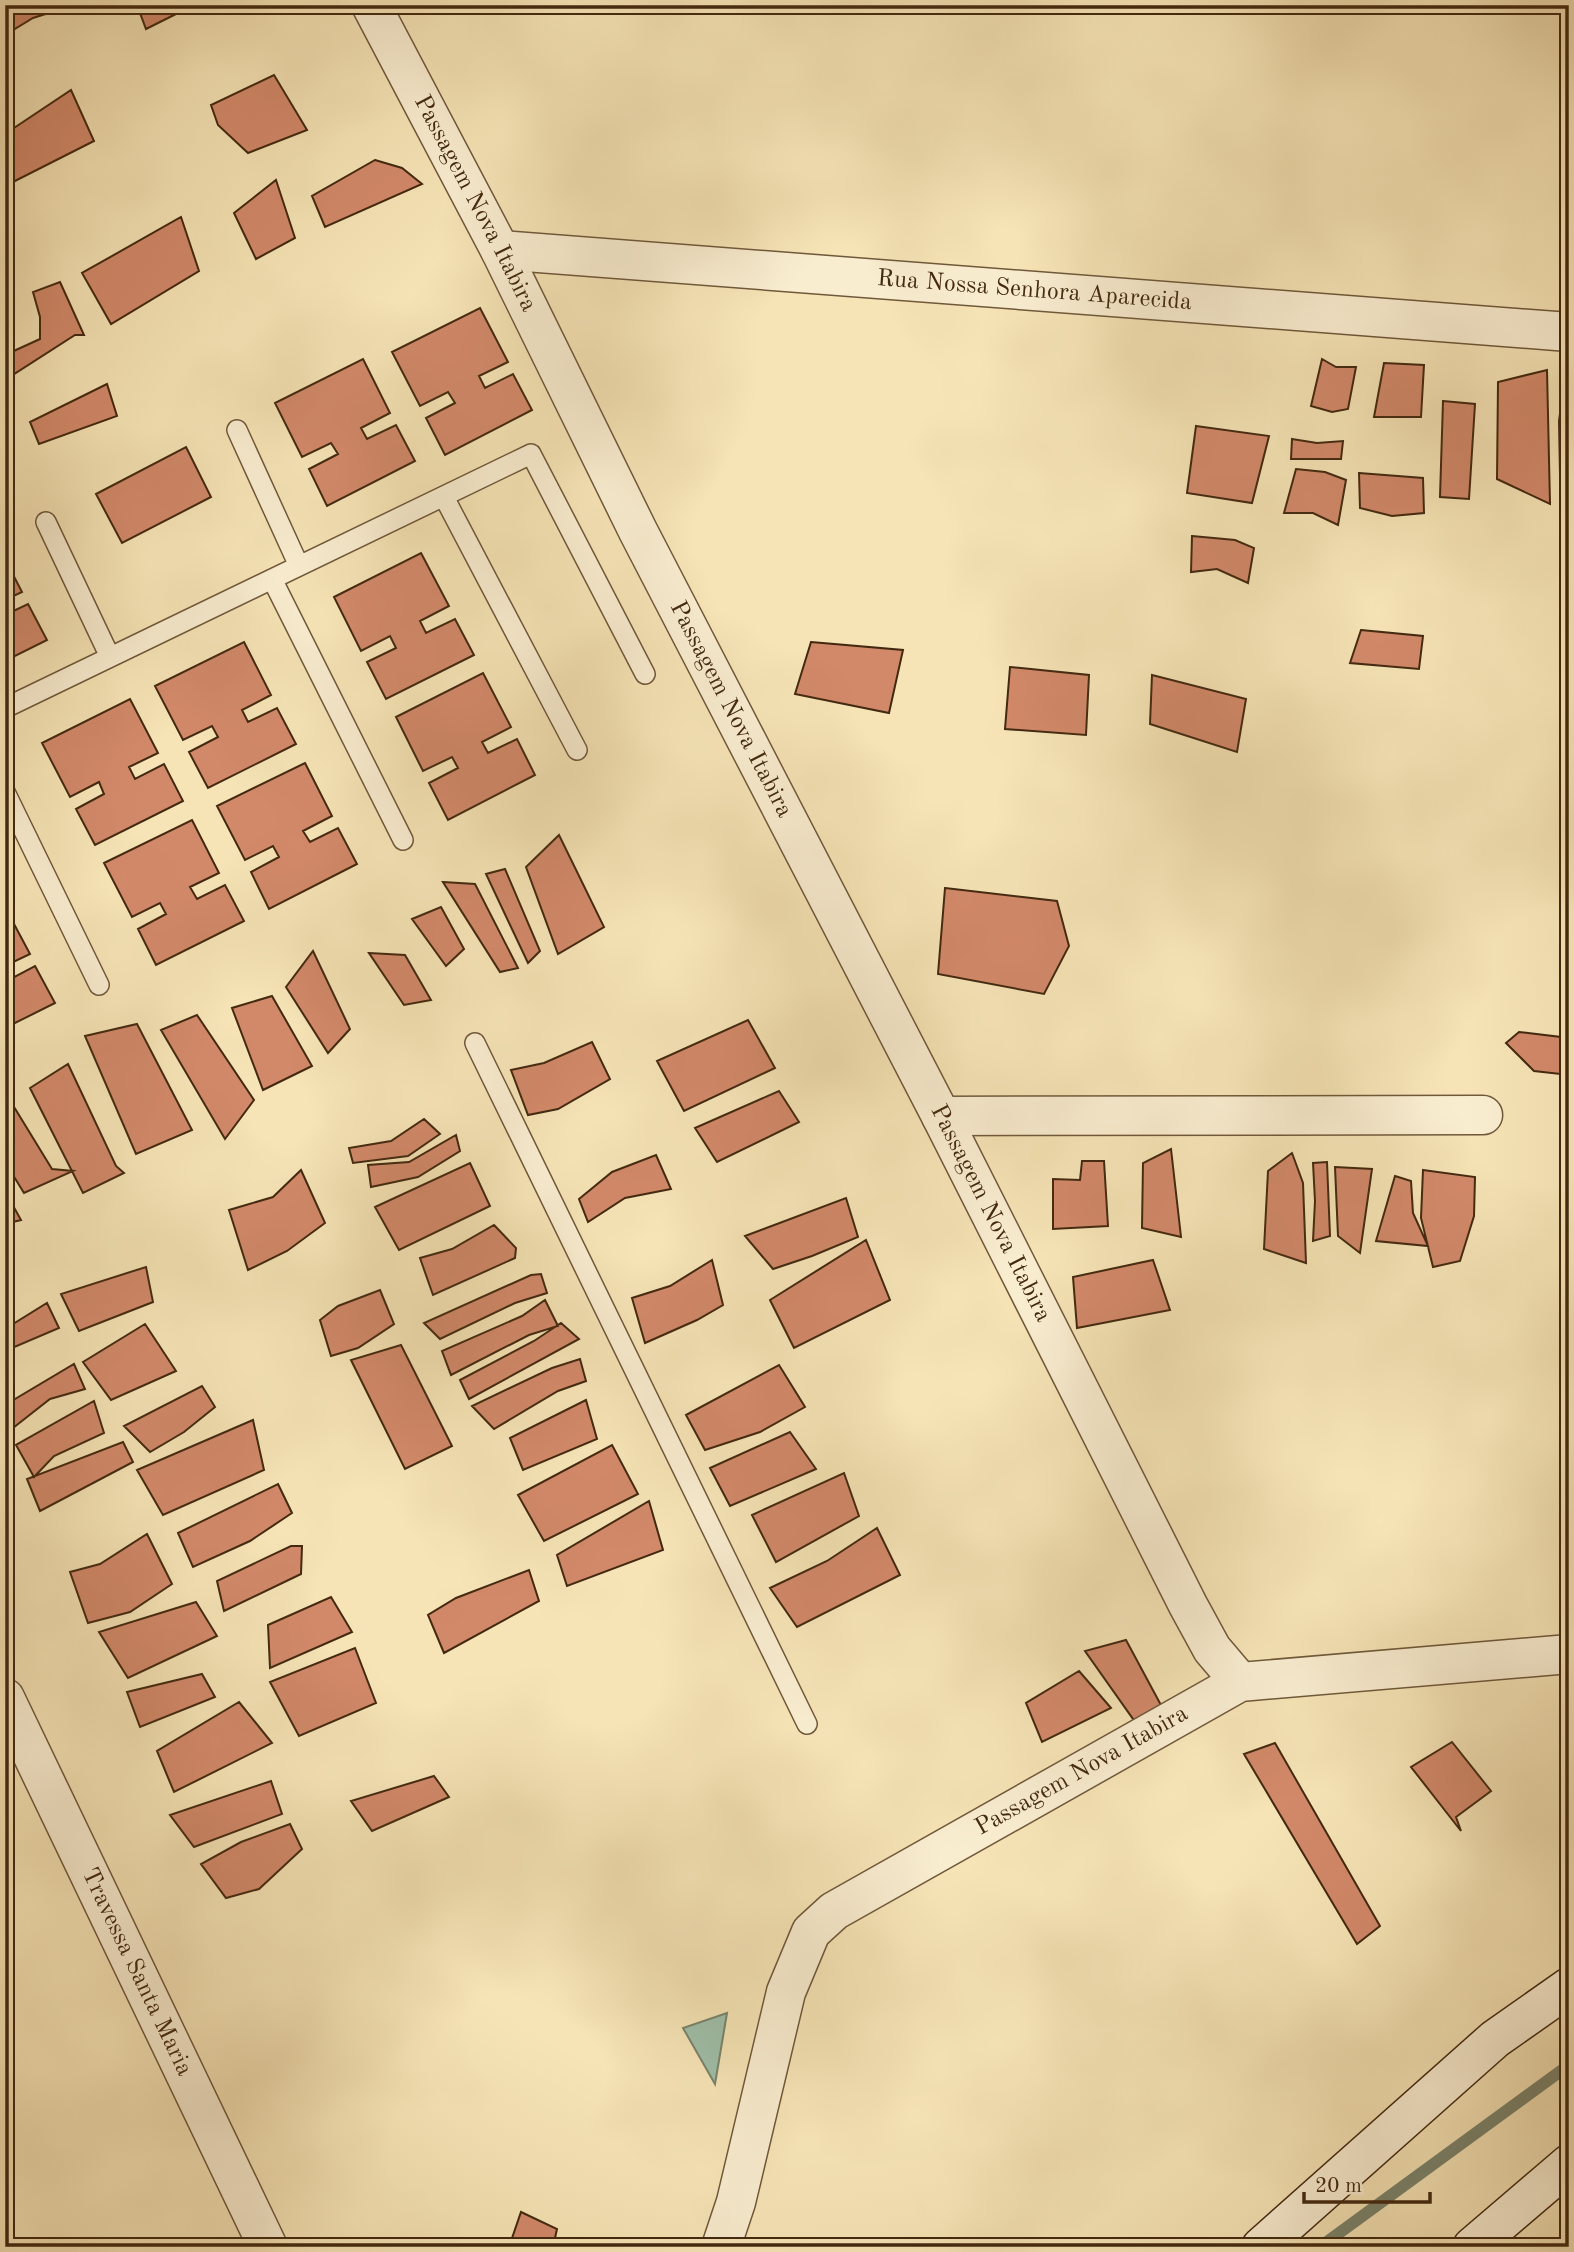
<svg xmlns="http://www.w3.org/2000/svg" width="1574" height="2252" viewBox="0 0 1574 2252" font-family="'Old Standard TT',serif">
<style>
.water{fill:#9ebfa9;stroke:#7a836c;stroke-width:2}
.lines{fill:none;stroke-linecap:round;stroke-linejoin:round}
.stream{stroke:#7a836c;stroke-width:12}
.building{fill:#d2896a;stroke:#432910;stroke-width:2}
.lane-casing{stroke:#70583a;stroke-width:22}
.street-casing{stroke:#70583a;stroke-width:41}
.secondary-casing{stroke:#432910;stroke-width:41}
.lane{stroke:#f9edd0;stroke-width:19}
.street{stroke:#f9edd0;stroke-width:38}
.secondary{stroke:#f9edd0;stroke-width:38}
.labels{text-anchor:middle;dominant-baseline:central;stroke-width:6;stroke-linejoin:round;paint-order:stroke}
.street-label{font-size:24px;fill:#432910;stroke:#f9edd0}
</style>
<rect width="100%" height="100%" fill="#f6e4b6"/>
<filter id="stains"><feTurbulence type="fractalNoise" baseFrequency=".00286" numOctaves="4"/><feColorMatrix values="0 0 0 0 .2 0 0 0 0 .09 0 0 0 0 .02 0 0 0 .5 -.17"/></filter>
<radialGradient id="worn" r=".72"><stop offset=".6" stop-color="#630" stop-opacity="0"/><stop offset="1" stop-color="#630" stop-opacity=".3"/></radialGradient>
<path class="water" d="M727 2013 715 2084 683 2028Z"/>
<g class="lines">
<path class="stream" d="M1320 2247 1569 2065"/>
</g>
<path class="building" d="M5 5H67L68 7 33 18 5 35Z
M137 5H194L146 29Z
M274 75 307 130 248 153 218 125 211 105Z
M71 90 94 141 5 186V134Z
M375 160 402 168 422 184 325 227 312 196Z
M276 180 295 238 256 259 234 213Z
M181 217 199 271 111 324 82 273Z
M60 282 84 335H75L11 376 5 373V355L40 339V317L33 292Z
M480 308 508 362 479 376 485 388 513 374 532 410 445 455 426 418 455 403 448 392 420 406 392 352Z
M363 359 390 413 361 428 367 439 396 425 415 461 327 506 309 469 338 454 331 443 302 457 275 403Z
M1322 359 1336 367H1356L1348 409 1332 412 1311 406Z
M1384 363 1424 365 1421 417H1374Z
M1566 367H1569V479L1560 475 1559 421Z
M1547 370 1550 504 1497 479 1498 382Z
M107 384 117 416 39 444 30 422Z
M1443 401 1475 404 1469 499 1440 497Z
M1196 426 1269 436 1252 503 1187 493Z
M1292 439 1317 443 1343 441 1341 459H1291Z
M186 447 211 497 122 543 96 494Z
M1296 469 1325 472 1346 480 1338 525 1313 513H1284Z
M1359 473 1423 478 1424 513 1392 516 1360 508Z
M1192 536 1235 540 1254 548 1248 583 1217 569 1191 572Z
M421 553 449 606 420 621 426 633 455 619 474 655 386 699 367 662 396 648 390 636 361 651 334 597Z
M5 559 22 592 5 600Z
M28 604 47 640 5 661V615Z
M1361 630 1423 636 1419 669 1350 663Z
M244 642 271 695 242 710 248 722 277 708 296 744 208 788 189 752 218 737 212 726 183 740 155 686Z
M811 642 903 650 889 713 795 694Z
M1010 667 1089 675 1086 735 1005 729Z
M483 673 511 727 482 742 488 753 517 739 535 775 448 820 429 783 458 768 452 757 423 771 396 717Z
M1152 675 1246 699 1237 752 1150 724Z
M130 699 158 753 129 767 135 779 164 764 183 801 95 845 76 809 104 794 99 782 70 797 42 743Z
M305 763 332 816 303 831 310 842 338 828 357 864 269 909 251 872 279 857 273 846 245 860 217 806Z
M192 820 219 873 190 887 197 899 225 885 244 921 156 965 138 929 166 914 160 903 132 917 104 863Z
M559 835 604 927 558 954 526 867Z
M505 869 540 951 528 963 486 874Z
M443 882 475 884 518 968 500 972Z
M945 888 1057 901 1069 946 1044 994 938 974Z
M5 907 30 954 5 966Z
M441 907 464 949 446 966 412 919Z
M313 951 350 1029 328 1053 286 987Z
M369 953 405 955 431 1000 404 1005Z
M35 966 55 1003 5 1028V977L7 981Z
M272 996 312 1066 263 1090 232 1008Z
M197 1015 254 1100 225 1139 161 1030Z
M748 1020 775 1068 684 1111 657 1061Z
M137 1024 192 1130 136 1154 85 1036Z
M1519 1032 1569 1038V1075L1534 1071 1506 1043Z
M592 1042 610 1079 558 1109 528 1115 511 1070 544 1063Z
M68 1064 116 1166 124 1173 83 1193 30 1088Z
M779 1091 799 1122 717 1162 695 1128Z
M11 1102 52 1169 73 1171 24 1193 5 1162V1104Z
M424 1119 440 1134 408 1156 353 1163 349 1148 391 1141Z
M456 1135 460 1151 418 1177 371 1187 368 1165 409 1162Z
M1171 1149 1181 1237 1142 1228 1143 1163Z
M1292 1153 1303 1183 1306 1263 1264 1249 1268 1171Z
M656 1155 671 1189 625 1198 588 1222 579 1199 612 1172Z
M1082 1161H1104L1108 1226 1053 1229V1179L1080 1180Z
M1327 1162 1330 1236 1313 1241 1315 1201 1313 1163Z
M470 1163 490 1206 399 1250 375 1207Z
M1335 1167 1372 1169 1360 1253 1338 1236Z
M301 1170 325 1223 287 1251 248 1270 229 1210 273 1197Z
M1423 1170 1475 1177 1474 1216 1460 1261 1433 1267 1421 1218Z
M1395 1176 1411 1181 1413 1213 1428 1246 1376 1241Z
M5 1191 21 1220 5 1224Z
M846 1198 858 1237 812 1256 773 1269 745 1236Z
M494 1225 516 1248 515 1258 433 1295 420 1258 452 1249Z
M866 1240 890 1300 794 1348 770 1300Z
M712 1260 723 1305 697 1320 645 1343 632 1298 670 1286Z
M1153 1260 1170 1310 1077 1328 1073 1277Z
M146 1267 153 1302 79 1331 61 1294Z
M541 1274 547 1293 515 1303 440 1339 424 1323 531 1275Z
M380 1290 394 1324 358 1348 331 1356 320 1320 338 1306Z
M545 1300 558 1326 529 1335 451 1375 442 1351 522 1316Z
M47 1303 59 1328 5 1351V1329Z
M561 1323 579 1339 469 1399 460 1380 534 1341Z
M145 1324 176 1371 111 1400 83 1362Z
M401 1345 452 1446 405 1469 351 1360Z
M580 1359 586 1381 558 1391 494 1429 472 1406 552 1368Z
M74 1364 85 1389 50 1399 13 1428 5 1421V1405Z
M779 1365 805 1407 760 1432 705 1450 686 1415Z
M202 1386 215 1407 184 1432 150 1452 124 1426Z
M586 1400 597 1439 523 1470 510 1438Z
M94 1401 104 1433 54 1456 34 1477 16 1445Z
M253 1420 264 1470 163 1515 137 1470Z
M790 1432 816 1469 730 1506 710 1468Z
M123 1442 133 1462 40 1511 27 1479Z
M612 1445 638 1494 544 1541 518 1495Z
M844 1473 859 1516 776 1562 752 1515Z
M278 1484 292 1513 250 1541 193 1567 178 1533Z
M649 1501 663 1550 567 1586 557 1555Z
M877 1528 900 1575 797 1627 770 1588 827 1561Z
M147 1534 172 1584 130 1612 88 1623 70 1572 100 1564Z
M291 1546H302L301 1574 224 1611 217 1581Z
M529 1570 539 1601 444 1653 428 1615 456 1598Z
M331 1597 352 1632 270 1668 268 1625Z
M196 1602 217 1636 128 1678 99 1632Z
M1126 1640 1162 1707 1138 1726 1085 1651Z
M355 1648 376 1703 299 1736 270 1682Z
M1079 1671 1111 1708 1042 1742 1026 1703Z
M202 1674 215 1697 140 1727 127 1692Z
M239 1702 272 1743 174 1792 157 1751Z
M1452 1742 1491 1791 1456 1817 1461 1831 1411 1767Z
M1275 1743 1380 1926 1357 1944 1244 1754Z
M434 1776 449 1797 372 1831 351 1801Z
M271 1781 282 1814 194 1847 170 1815Z
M290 1824 302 1849 259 1889 226 1898 201 1864 241 1842Z
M521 2212 557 2229 553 2247H509Z"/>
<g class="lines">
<g class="lane-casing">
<path id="lane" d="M237 430 299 566
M444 497 577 750
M46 522 110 657
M272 579 403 840
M5 708 531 454 645 674
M5 792 99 985
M475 1043 807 1724"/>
</g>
<g class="street-casing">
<g id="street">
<path id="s1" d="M371 5 500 250 638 531 941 1116 1188 1605 1212 1649 1240 1682"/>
<path id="s2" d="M500 250 1569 332"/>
<path d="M941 1116 1483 1115"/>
<path id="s3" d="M5 1698 268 2247"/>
<path id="s4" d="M721 2247 736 2202 786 1992 811 1932 834 1911 1240 1682 1569 1654"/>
</g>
</g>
<g class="secondary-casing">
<path id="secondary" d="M1261 2247 1495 2039 1569 1987
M1472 2247 1569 2164"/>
</g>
<use href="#lane" class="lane"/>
<use href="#street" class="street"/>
<use href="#secondary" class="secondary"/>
</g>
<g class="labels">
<g class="street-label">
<text stroke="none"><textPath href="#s1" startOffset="224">Passagem Nova Itabira</textPath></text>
<text stroke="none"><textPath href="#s2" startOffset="536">Rua Nossa Senhora Aparecida</textPath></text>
<text stroke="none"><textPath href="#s1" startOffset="791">Passagem Nova Itabira</textPath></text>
<text stroke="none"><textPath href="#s1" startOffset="1358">Passagem Nova Itabira</textPath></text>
<text stroke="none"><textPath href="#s4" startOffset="644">Passagem Nova Itabira</textPath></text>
<text stroke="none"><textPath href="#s3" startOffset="304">Travessa Santa Maria</textPath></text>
</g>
</g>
<rect width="1574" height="2252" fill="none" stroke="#f6e4b6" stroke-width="28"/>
<rect x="7" y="7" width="1560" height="2238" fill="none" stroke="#432910" stroke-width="3.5"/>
<rect x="14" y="14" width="1546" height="2224" fill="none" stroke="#432910" stroke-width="2"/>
<path d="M1304 2192v10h126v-10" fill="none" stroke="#432910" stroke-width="3.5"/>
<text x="1315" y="2192" font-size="21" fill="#432910" stroke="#f9edd0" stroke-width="5" paint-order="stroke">20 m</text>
<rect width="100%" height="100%" filter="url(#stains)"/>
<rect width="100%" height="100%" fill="url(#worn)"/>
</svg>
